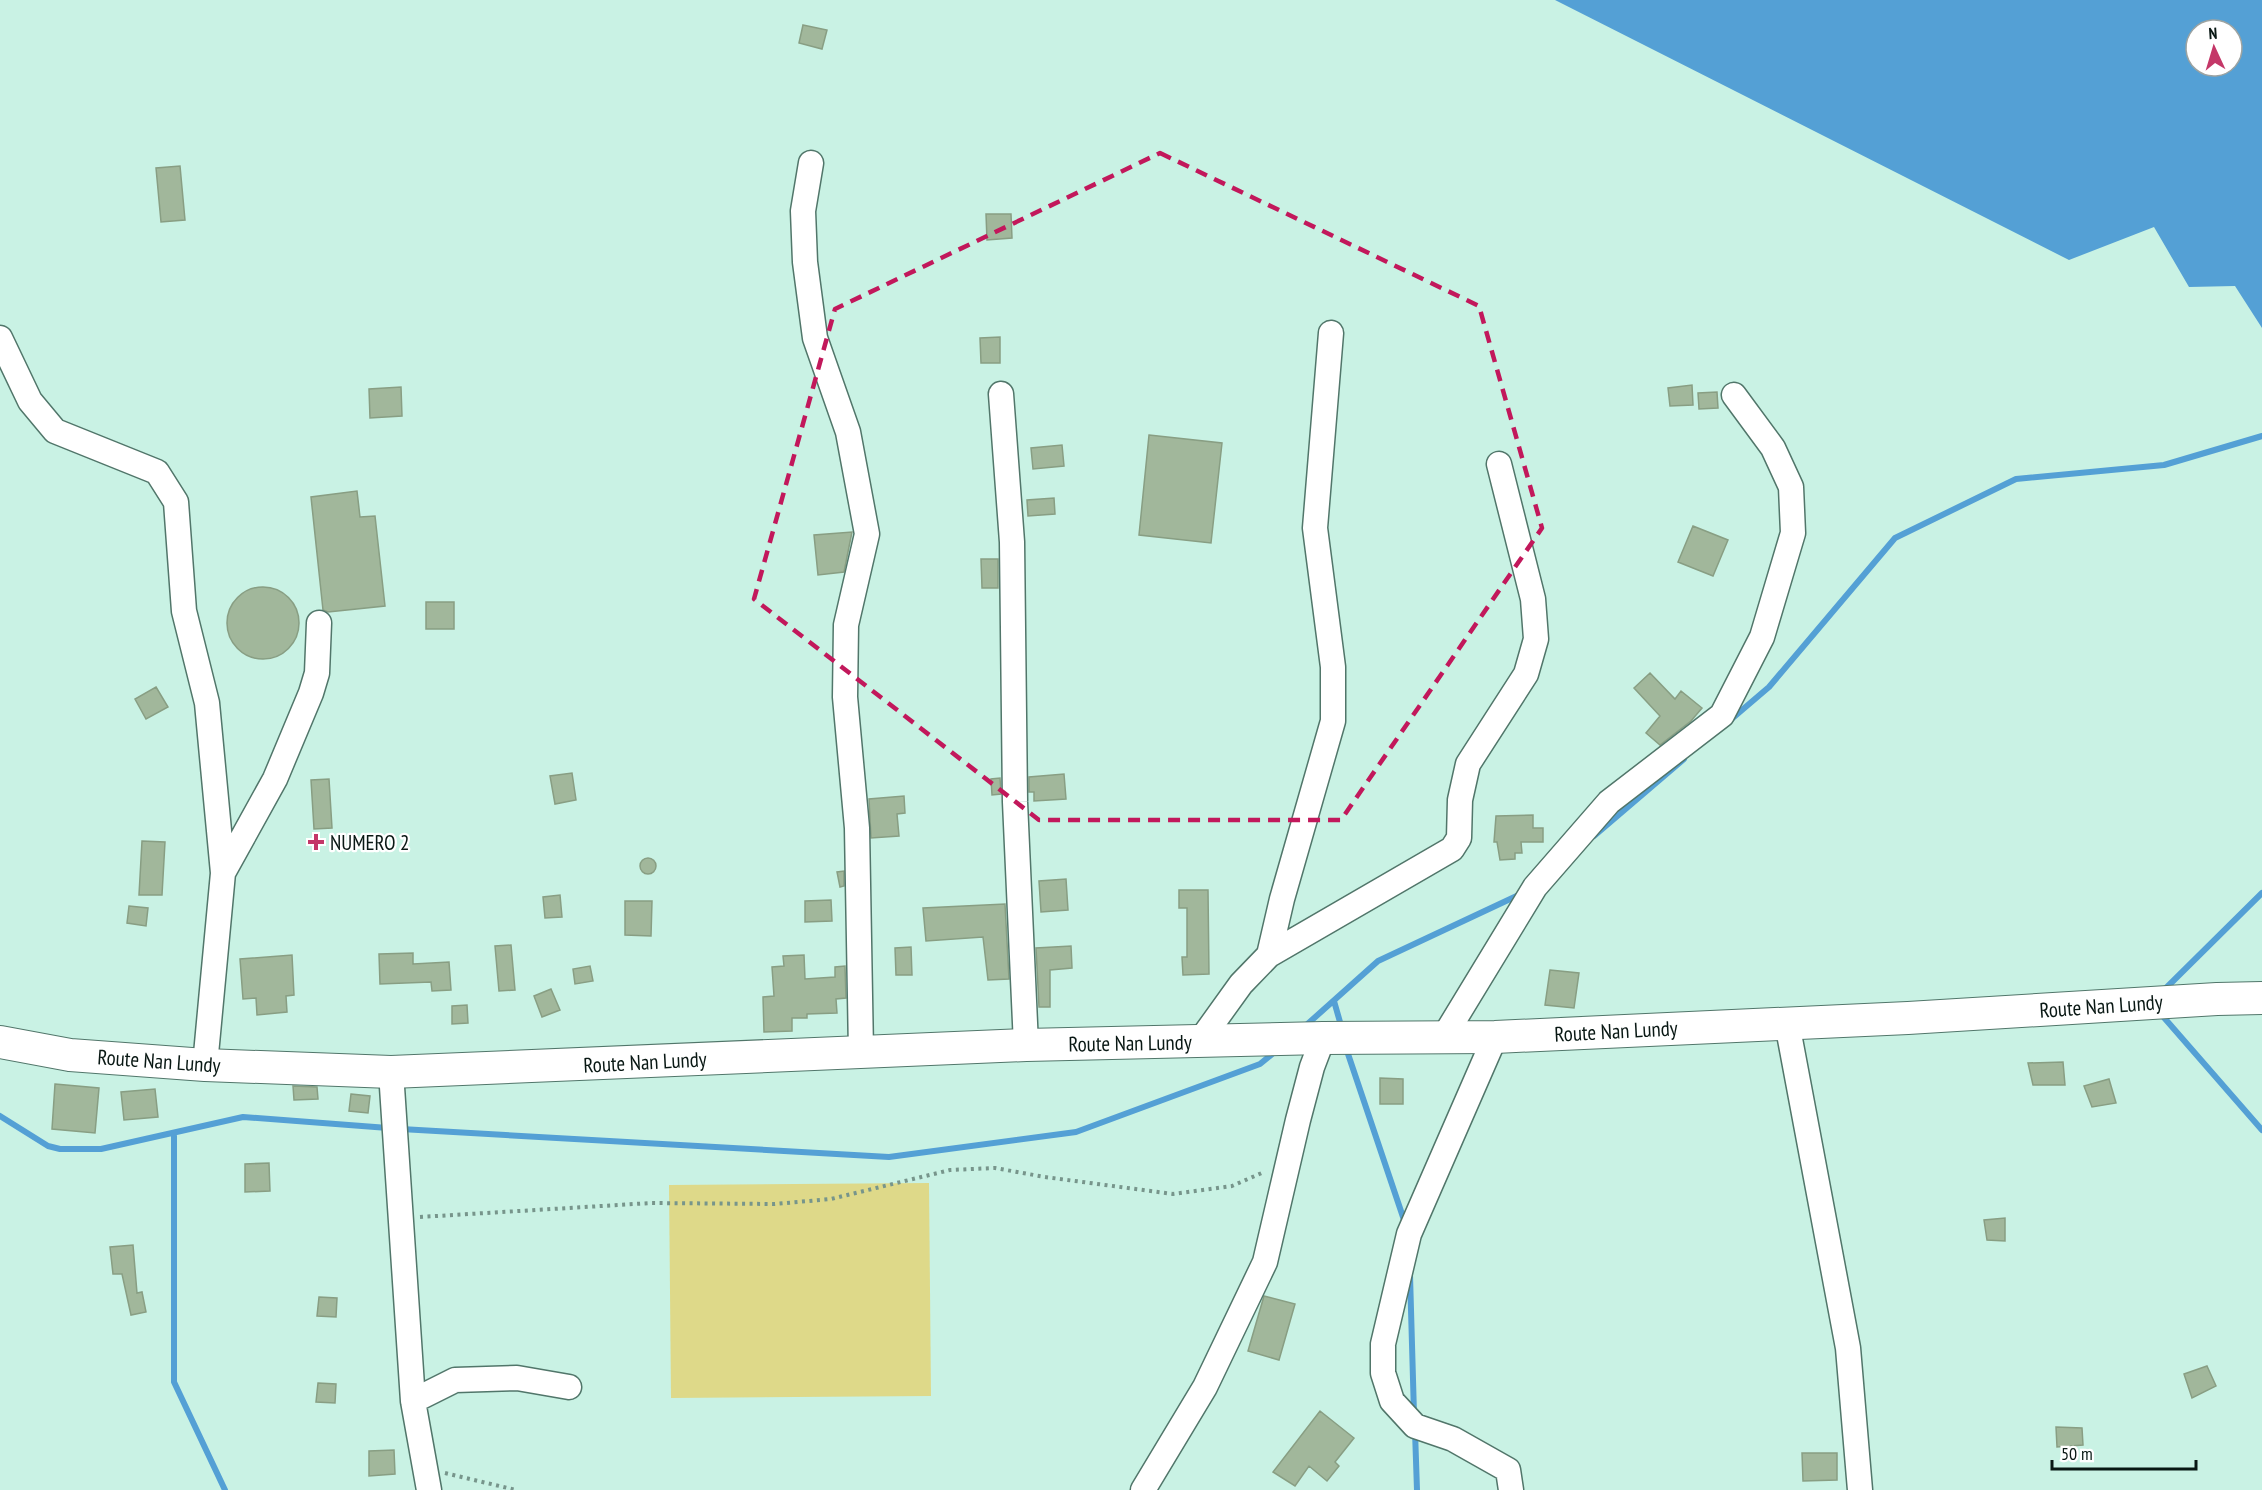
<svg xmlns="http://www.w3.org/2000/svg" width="2262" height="1490" viewBox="0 0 2262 1490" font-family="'PT Sans Narrow',sans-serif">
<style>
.green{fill:#ded989}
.water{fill:#54a0d5;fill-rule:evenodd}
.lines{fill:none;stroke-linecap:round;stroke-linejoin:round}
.stream{stroke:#54a0d5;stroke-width:6}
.building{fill:#a1b79b;stroke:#889e83;stroke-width:1.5}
.minor-casing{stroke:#51766a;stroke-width:27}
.major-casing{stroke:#51766a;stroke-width:34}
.path{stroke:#77958b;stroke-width:4;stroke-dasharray:3 4.5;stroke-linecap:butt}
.minor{stroke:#fff;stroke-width:24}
.major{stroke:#fff;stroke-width:32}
.marked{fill:none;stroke:#c2185b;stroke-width:4.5;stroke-dasharray:12 8;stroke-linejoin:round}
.poi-dot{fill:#c43768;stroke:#fff;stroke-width:2}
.labels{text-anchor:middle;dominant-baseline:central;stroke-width:4.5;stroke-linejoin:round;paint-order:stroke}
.poi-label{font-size:21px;fill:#091814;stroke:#fff;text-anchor:start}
.street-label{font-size:21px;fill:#091814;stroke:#fff}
</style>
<rect width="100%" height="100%" fill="#c9f2e4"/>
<path class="green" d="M929 1183 931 1396 671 1398 669 1185Z"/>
<path class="water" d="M1555 0H2262V328L2235 286 2189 287 2154 227 2069 260ZM2196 30H2232V66H2196Z"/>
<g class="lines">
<path class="stream" d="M1728 722 1769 687 1895 538 2016 479 2164 465 2262 436
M1594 836 1684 759
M2164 990 2262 893
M1334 1001 1342 1029
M2160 1013 2262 1130
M1303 1028 1378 961 1523 893
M1346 1048 1405 1223
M0 1116 48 1146 60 1149H101L243 1117 388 1128
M401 1129 889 1157 1076 1132 1260 1064 1277 1050
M174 1134V1382L225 1490
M1410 1275 1414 1414
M1415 1431 1417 1490"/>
</g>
<path class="building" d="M803 25 827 30 822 49 799 43Z
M180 166 185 220 161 222 156 168Z
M986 214H1011L1012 238 987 240Z
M1000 337V363H981L980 338Z
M1692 385 1693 405 1670 406 1668 388Z
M401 387 402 416 370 418 369 389Z
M1717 392 1718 408 1699 409 1698 393Z
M1149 435 1222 443 1211 543 1139 535Z
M1062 445 1064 466 1033 469 1031 448Z
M357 491 360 517 375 516 385 606 328 612 323 610 311 497Z
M1054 498 1055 514 1028 516 1027 500Z
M1693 526 1728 540 1713 576 1678 562Z
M852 532 844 572 818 575 814 535Z
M981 559H998V588H982Z
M227 623a36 36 0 1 1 72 0a36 36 0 1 1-72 0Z
M426 602H454V629H426Z
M1650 673 1675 699 1681 691 1702 708 1691 721 1660 745 1646 733 1660 716 1634 688Z
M156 687 168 707 146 719 135 699Z
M572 773 576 800 555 804 550 776Z
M1064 774 1066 799 1034 801V792H1029V777Z
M1000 778 1001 794 992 795 991 779Z
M329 779 332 828 314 829 311 780Z
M904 796 905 813 897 814 899 836 871 838 869 799Z
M1533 815V828H1543V842H1521L1522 853H1515V859L1500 860 1497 842H1494L1496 816Z
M142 841 165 842 162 895H139Z
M640 866a8 8 0 1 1 16 0a8 8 0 1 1-16 0Z
M844 871V886L840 887 837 872Z
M1066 879 1068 910 1041 912 1039 881Z
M1179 890H1208L1209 974 1183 975 1182 957H1187V908H1179Z
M560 895 562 917 545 918 543 897Z
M831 900 832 921 805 922V901Z
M625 901H652L651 936 625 935Z
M1005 904 1009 979 988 980 983 937 926 941 923 908Z
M129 906 148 908 146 926 127 923Z
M511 945 515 990 499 991 495 946Z
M1071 946 1072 968 1050 970V1007H1039L1036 948Z
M911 947 912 975H896L895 948Z
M413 953V964L449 962 451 990 432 991 431 982 380 984 379 954Z
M292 955 294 995 286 996 287 1012 257 1015 256 998 243 999 240 959Z
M804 955 805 979 835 977V967L845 966 846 998 836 999 837 1013 807 1014V1018H792V1031L764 1032 763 997 774 996 772 967 784 966 783 956Z
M590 966 593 981 575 984 573 969Z
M1550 970 1579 973 1574 1008 1545 1005Z
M551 989 560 1010 542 1017 534 996Z
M467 1005 468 1023 452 1024V1006Z
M2063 1062 2065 1085H2033L2028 1063Z
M1380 1078 1403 1079V1104H1380Z
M2109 1079 2116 1103 2092 1107 2084 1086Z
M55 1084 99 1088 95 1133 52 1129Z
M293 1086 317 1087 318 1099 294 1100Z
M155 1089 158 1117 124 1120 121 1092Z
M351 1094 370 1096 368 1113 349 1111Z
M269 1163 270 1191 245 1192V1164Z
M2005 1218V1241L1987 1240 1984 1220Z
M133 1245 137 1293 142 1292 146 1312 131 1315 122 1274H113L110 1247Z
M1264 1296 1295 1304 1279 1360 1248 1351Z
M319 1297 337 1298 336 1317 317 1316Z
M2207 1366 2216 1386 2192 1398 2184 1374Z
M318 1383 336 1384 335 1403 316 1402Z
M1320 1411 1354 1438 1335 1462 1339 1466 1327 1481 1309 1466 1295 1486 1273 1472Z
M2056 1427 2082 1428 2083 1445 2057 1447Z
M394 1450 395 1474 369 1476V1451Z
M1802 1453H1837V1480L1803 1481Z"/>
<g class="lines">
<g class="minor-casing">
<path id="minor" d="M811 163 803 211 805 262 815 338 848 432 867 534 846 625 845 697 857 828 861 1052
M0 338 30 401 55 431 157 472 176 502 184 611 207 703 223 873 205 1065
M1001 394 1012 542 1015 802 1026 1045
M223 873 275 779 311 693 317 673 319 623
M1269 955 1282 899 1333 721V667L1315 528 1331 333
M1787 1023 1848 1348 1860 1490
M1445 1035 1535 887 1609 802 1722 715 1762 637 1793 533 1791 487 1773 448 1734 395
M1495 1037 1409 1234 1383 1344V1373L1392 1401 1415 1426 1453 1439 1508 1470 1511 1490
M1200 1041 1241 984 1269 955 1452 849 1459 838 1460 800 1468 764 1526 674 1536 639 1533 599 1499 464
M391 1072 413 1401 429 1490
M413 1401 455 1380 517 1378 569 1387
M1143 1490 1205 1387 1265 1262 1298 1120 1312 1067 1323 1038"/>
</g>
<g class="major-casing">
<path id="major" d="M0 1042 70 1055 205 1065 391 1072 1026 1045 1323 1038 1495 1037 1908 1018 2217 999 2262 998"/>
</g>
<path class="path" d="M420 1217 651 1203 775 1204 831 1199 950 1170 995 1168 1045 1177 1173 1194 1232 1186 1264 1172
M445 1473 516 1490"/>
<use href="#minor" class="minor"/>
<use href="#major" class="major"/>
</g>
<path class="marked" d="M1160 153 1479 306 1542 528 1341 820H1039L754 599 835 309Z"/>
<path class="poi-dot" d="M313 833h6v6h6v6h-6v6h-6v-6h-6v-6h6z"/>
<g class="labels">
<g class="poi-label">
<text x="330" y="842">NUMERO 2</text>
</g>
<g class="street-label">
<text transform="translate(2101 1006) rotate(-4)">Route Nan Lundy</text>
<text transform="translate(1616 1031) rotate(-3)">Route Nan Lundy</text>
<text transform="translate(1130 1043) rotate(-1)">Route Nan Lundy</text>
<text transform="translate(159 1061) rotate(4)">Route Nan Lundy</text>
<text transform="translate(645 1062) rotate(-3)">Route Nan Lundy</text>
</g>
</g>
<g transform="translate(2214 48) rotate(356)"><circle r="28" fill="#ffffff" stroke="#9da3a1" stroke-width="1.5"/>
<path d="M0-4.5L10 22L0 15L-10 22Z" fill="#c43768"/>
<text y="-9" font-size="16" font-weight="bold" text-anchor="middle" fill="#091814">N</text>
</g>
<path d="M2052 1460v9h144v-9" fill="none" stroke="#091814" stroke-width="3"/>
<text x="2061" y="1460" font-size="18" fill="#091814" stroke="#ffffff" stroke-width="4.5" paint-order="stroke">50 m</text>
</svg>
